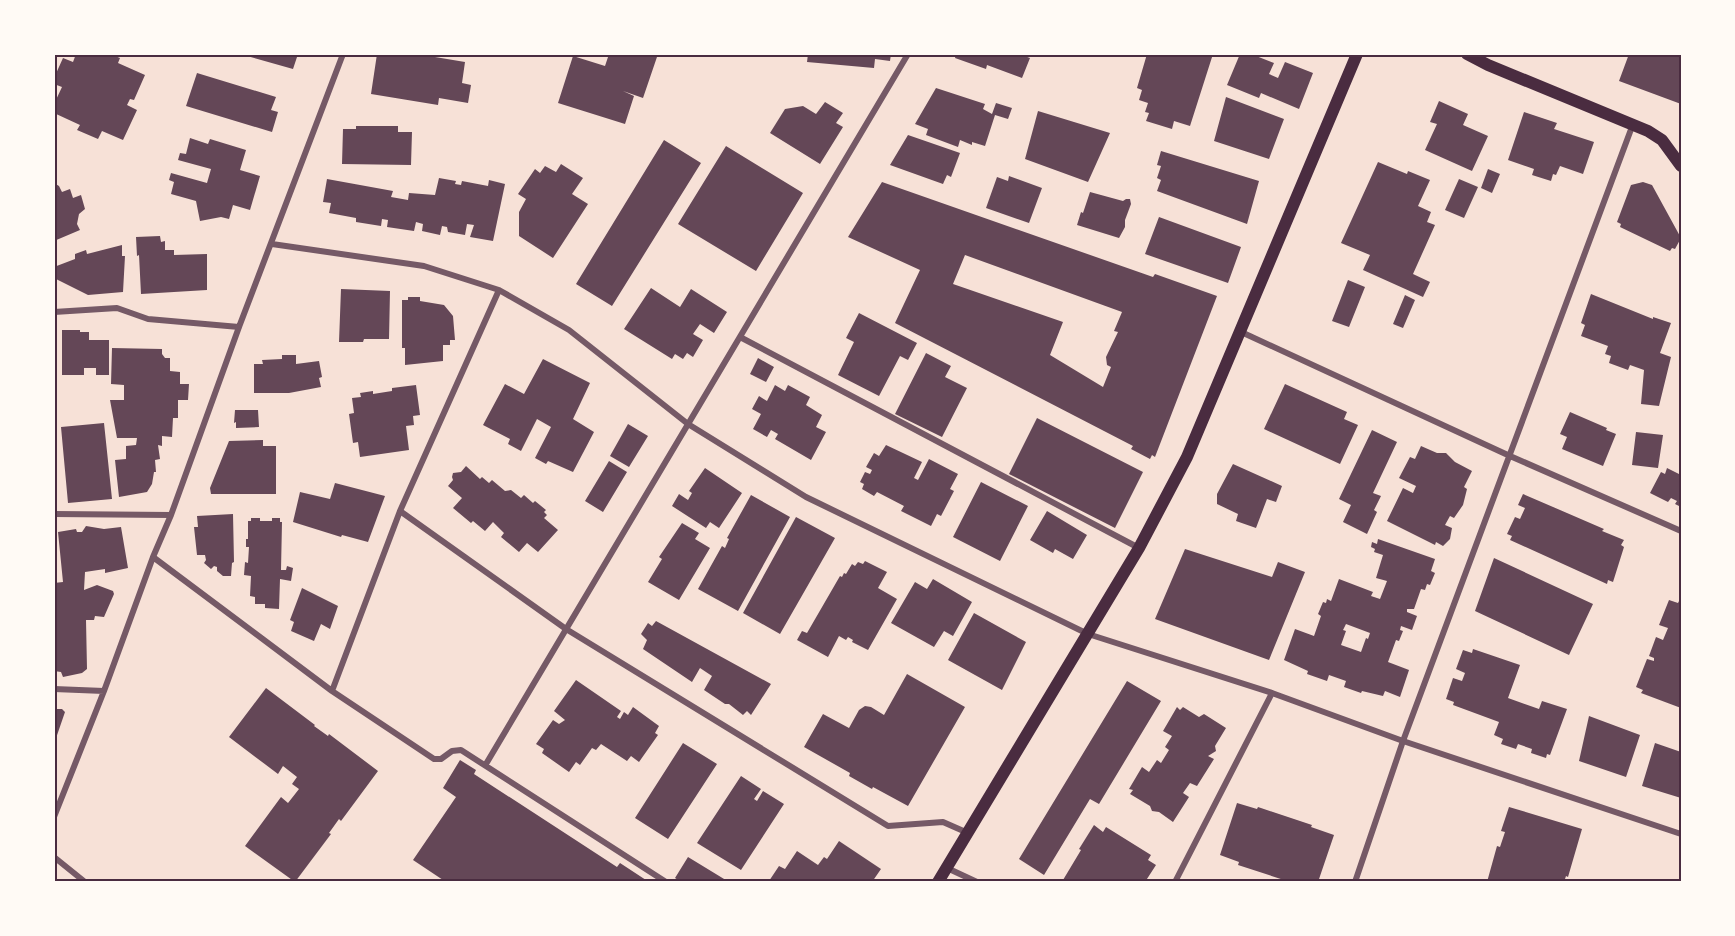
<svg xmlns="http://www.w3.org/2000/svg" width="1735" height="936" viewBox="0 0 1735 936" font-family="'Nunito Sans',sans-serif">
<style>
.building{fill:#644757;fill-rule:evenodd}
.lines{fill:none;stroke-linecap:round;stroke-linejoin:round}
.minor{stroke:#755966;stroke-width:6}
.secondary{stroke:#4a2c40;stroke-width:12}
.neatline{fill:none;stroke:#4a2c40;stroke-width:2}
</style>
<rect width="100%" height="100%" fill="#f7e1d7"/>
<path class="building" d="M76 54H95L101 57 102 54H110L120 58 118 63 145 75 134 100 130 99 127 105 137 110 123 140 102 131 98 139 77 130 80 125 54 113V104L62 87 54 84V78L63 58 73 62Z
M240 54H298L293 69Z
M377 54H417L465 62 462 83 471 85 468 103 439 98 438 105 371 94Z
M609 54H658L643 98 623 91 634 96 625 124 558 103 573 56 605 66Z
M808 54H891L890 61 875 59 874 68 807 62Z
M956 54H1019L1030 58 1022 78 987 65 986 69 955 58Z
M1147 54H1213L1190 126 1174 121 1172 129 1146 121 1149 113 1145 112 1148 103 1139 100 1142 90 1137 88Z
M1240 54H1251L1274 63 1269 74 1278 78 1285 62 1313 73 1299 109 1261 93 1259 98 1227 85Z
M1629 54H1681V104L1619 81Z
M197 73 276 97 271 110 278 112 272 132 186 106Z
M936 88 985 104 983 109 992 114 996 103 1012 108 1008 119 995 115 985 146 972 142V145L960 140 958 147 926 135 928 129 915 124Z
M1226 97 1284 119 1269 159 1214 141Z
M1439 101 1468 114 1463 125 1488 136 1472 171 1425 150 1437 124 1430 122Z
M825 102 843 113 836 123 843 127 820 164 770 133 785 109 803 106 816 114Z
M1038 111 1110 133 1088 182 1025 159Z
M1524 112 1557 123 1554 129 1594 142 1583 174 1560 166 1556 175 1553 174 1551 181 1532 175 1534 169 1508 160Z
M356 126H398V132H412L411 165 342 164 343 129H356Z
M908 135 960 153 951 177 947 175 943 184 890 165Z
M190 138 208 144 210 139 246 150 240 170 260 176 250 210 233 205 229 219 221 217 200 221 196 201 171 194 174 182 169 180 171 173 207 183 211 169 178 160 180 153 186 154Z
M664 140 701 163 612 306 576 284Z
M726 146 803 193 756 271 678 224Z
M1161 151 1259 181 1247 224 1157 191 1161 180 1157 178 1161 166 1157 165Z
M1378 162 1407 174 1408 171 1430 180 1418 206 1431 212 1427 222 1435 225 1413 274 1430 282 1423 297 1363 270 1370 255 1341 243Z
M561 164 583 178 572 194 588 204 553 258 519 236V212L526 199 518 194 535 169 540 173 545 166 556 172Z
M1488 169 1500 174 1492 193 1481 188Z
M1009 176 1042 188 1029 223 986 208 997 177 1008 181Z
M439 178 456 181 455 184 461 185 462 181 488 186 489 180 505 184 493 241 470 237 474 225 467 224 465 235 448 232 447 227 442 226 440 235 422 231 423 224 416 222 414 231 387 227 388 220 382 219 381 226 356 222V218L329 213 331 203 323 202 327 179 393 191 391 197 408 200 409 193 435 195Z
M1459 179 1478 187 1464 218 1445 210Z
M882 182 1153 277 1155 274 1217 296 1155 457 1152 455 1150 459 1131 449 1133 446 895 323 920 270 848 237ZM965 255 1122 312 1114 331 1118 332 1106 357 1107 365 1111 367 1103 387 1050 355 1063 322 953 284Z
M1643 182 1652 185 1681 238 1675 249 1672 248 1670 251 1620 227 1621 224 1617 222 1631 185Z
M54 183 59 186 62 192 70 189 73 198 81 195 85 209 79 214 77 224 80 230 54 241Z
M1090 192 1123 201 1126 199H1130L1131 204 1125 220V227L1119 238 1077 225 1081 212 1083 213Z
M1159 217 1241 247 1228 283 1145 254Z
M160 236 161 242 165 241V250H174V255L207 254V290L141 294 139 255 137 256 136 237Z
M122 245V256H125L123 292 88 295 54 278V267L75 259V254L86 250 87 254Z
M1348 280 1365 287 1349 327 1332 321Z
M651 288 680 307 691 289 727 312 714 333 700 324 693 334 703 340 693 357 687 353 683 359 675 354 672 359 624 329Z
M341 289 390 291 389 339H364L363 342H339Z
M1591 294 1653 319V317L1671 323 1660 353 1671 357 1659 406 1641 404 1644 370 1630 365 1628 370 1609 363 1611 356 1605 354 1608 346 1581 336 1585 325 1581 323Z
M1405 295 1415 300 1403 328 1393 324Z
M408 297H420V301L444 305 453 316 455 340H450V345H443V361L405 365V348H402V300H408Z
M859 313 917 343 908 360 900 356 879 396 838 375 854 342 846 338Z
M62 330H80V332H89V340H109V375H96V368H84V375H62Z
M112 348 162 349V354L165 358H170V371L180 372V384H189L188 400H178V418H173L172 437 162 436V446L158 445 160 459 155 460 156 472H154L152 484 147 492 119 497 115 460 126 459V446L136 445 137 438H117L110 400H124V385L111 384Z
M926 353 951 366 945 377 967 388 942 437 895 414Z
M282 355H296V364L319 361 322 377 319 378 321 387 289 393H254V364H263L262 360 282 359Z
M758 358 774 367 766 382 750 374Z
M543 359 590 383 573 419 594 432 573 472 548 461 546 464 535 458 551 427 537 419 521 451 508 444 510 439 483 425 505 384 524 394Z
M1285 384 1347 412 1344 419 1358 425 1340 464 1264 429Z
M416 385 420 415 413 416 414 425 406 426 409 450 360 457 358 442 353 443 349 414 354 413 352 398 361 397 360 393 373 391V394L392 391V388Z
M775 385 785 391 788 385 810 397 806 405 822 415 816 427 826 432 811 460 775 439 778 434 771 430 767 437 753 429 761 414 752 409 759 396 767 401Z
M235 410H258L259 427 236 428V422L234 423Z
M1570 412 1607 428 1606 430 1616 434 1603 466 1562 449 1567 437 1560 434Z
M1037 418 1143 472 1115 528 1009 474Z
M104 423 112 499 68 503 61 427Z
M628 424 648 436 629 467 610 456Z
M1372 430 1397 442 1373 493 1381 496 1374 510 1377 512 1367 534 1343 522 1351 505 1339 499Z
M1636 432 1663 435 1658 468 1632 465Z
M263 440V446H276V494H211L210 488 229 441Z
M886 445 922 462 914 478 918 480 929 459 958 474 950 489 954 491 941 516 937 514 931 526 901 511 904 506 877 492 874 496 862 489 864 484 860 482 865 472 870 474 872 470 866 467 874 453 879 456Z
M1421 446 1437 453H1446L1455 462 1472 471 1464 487 1467 489 1463 505 1454 518 1450 516 1445 525 1452 528 1450 539 1443 546 1436 542 1435 545 1387 521 1403 488 1413 493 1416 486 1399 478 1410 457 1415 459Z
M609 461 627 472 603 512 585 501Z
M1233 464 1282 486 1276 502 1267 499 1256 528 1236 521 1238 514 1217 504V494Z
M466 466 480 479 482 477 489 483 492 480 505 491 511 490 521 498 524 495 533 503 535 501 546 510 544 512 547 515 544 518 558 530 538 552 527 543 519 552 501 537 504 533 493 522 485 531 473 521 471 523 453 508 462 498 448 486 453 480 452 477 453 473 461 472Z
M705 468 742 493 719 528 710 522 706 528 672 506 679 494 688 500 692 493 689 491Z
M1667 468 1681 475V507L1675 504 1677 501 1671 498 1668 502 1650 493 1661 472 1665 474Z
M981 482 1028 506 1000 561 953 537Z
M335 483 385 496 368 542 342 535 341 537 293 522 300 492 330 499Z
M1523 494 1604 529 1602 531 1624 540 1621 545 1624 547 1613 582 1608 580 1607 584 1510 540 1512 536 1507 534 1515 517 1520 519 1525 508 1518 505Z
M751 495 790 517 738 611 698 589 722 546 725 548 729 539 727 538Z
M1047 511 1087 535 1073 559 1055 549 1053 553 1030 540Z
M233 514 234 562 232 563 231 576H223L217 571V567L214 566 211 569 204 563 206 560 205 555H197L194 527H198L197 516Z
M796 517 835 538 780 634 743 613Z
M251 518H260V521H272V518H280V522H282L281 570H286L287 566 293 568 291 581 280 579 279 609 265 608V604H255V597L250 596 251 576 244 575 245 562 248 563 249 547H246V539H248V521H251Z
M682 523 699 533 695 539 710 548 679 600 648 582 662 559 659 557Z
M86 526 104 529 121 527 128 568 105 573V569L85 572 84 590 97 585 113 591 114 594 104 617 95 616 94 620H86L87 669 82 673 63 677 61 672 54 671V583L63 582 58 532 76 529 77 532H82Z
M1378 539 1435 559 1431 571 1435 573 1430 585 1427 584 1425 590 1421 589 1414 609H1407V612L1417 616 1412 630 1401 626 1400 630 1403 631 1399 641 1396 640 1388 662 1409 670 1400 697 1385 691 1383 696 1362 691 1361 693 1344 687 1346 681 1329 675 1327 681 1307 674 1308 671 1284 660 1295 629 1314 636 1321 616 1318 614 1323 602 1326 603 1327 599 1331 601 1339 579 1373 592 1371 596 1380 599 1387 581 1376 578 1383 555 1374 552 1375 549 1371 547 1372 542 1377 544ZM1346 624 1370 633 1368 639 1366 638 1361 652 1341 645 1346 631 1343 630Z
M1185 549 1272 577 1278 562 1305 572 1269 660 1155 619Z
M1494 558 1593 604 1569 655 1475 611Z
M865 561 887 572 878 588 897 599 868 650 852 642 853 640 848 637 846 640 839 636 828 657 797 640 802 631 807 633 840 576 842 577 844 573 846 574 852 564 855 566 858 562 863 564Z
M933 579 972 602 953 636 944 631 934 647 891 623 915 582 927 589Z
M302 588 338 606 330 629 321 624 314 641 291 631 294 622 290 620Z
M1681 597V708L1641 693 1643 690 1636 687 1647 659 1654 661V658L1649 656 1656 637 1663 640 1668 628 1659 625 1669 600 1678 603Z
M974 613 1026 642 1002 690 948 660Z
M656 621 771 684 751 715 747 711 743 715 729 704H725L704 690 712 676 700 668 692 682 643 649 647 640 641 634 648 623 652 626Z
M1473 649 1520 665 1508 698 1539 709 1542 701 1567 709 1550 755 1547 754 1546 758 1531 753 1532 749 1518 744 1516 749 1501 744 1503 739 1494 735 1499 722 1453 705 1454 702 1446 699 1453 678 1462 681 1465 673 1456 669 1463 650 1472 653Z
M907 674 965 707 908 806 873 787 872 789 849 776 850 773 804 747 823 714 849 728 859 710 865 706 871 707 884 715Z
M576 680 621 711 617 717 620 719 624 712 628 715 633 707 659 726 655 733 658 735 639 762 631 756 627 761 601 744 596 750 592 748 580 765 576 762 569 772 542 753 544 749 536 744 553 720 559 724 565 720 554 711Z
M1127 681 1161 701 1099 804 1090 799 1044 875 1019 859Z
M266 688 315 725 314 726 328 736 329 734 378 771 341 821 339 819 329 833 331 834 295 882 245 846 281 797 288 803 299 789 292 784 297 777 283 766 278 774 229 737Z
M1177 707 1180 710 1183 707 1199 717 1204 714 1226 728 1215 746 1216 751 1208 756 1214 759 1197 786 1190 783 1183 793 1189 797 1173 822 1159 812 1152 811 1150 806 1130 794 1133 790 1129 789 1142 767 1149 772 1157 760 1161 763 1169 750 1165 747 1172 736 1163 731Z
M54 709H62L65 712 54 744Z
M1589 716 1640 735 1626 777 1579 761Z
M683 743 717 764 668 839 635 818Z
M1655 743 1681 752V798L1642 786Z
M460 760 476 770 474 774 617 867 620 863 649 882H446L413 860 456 797 443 788Z
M741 776 761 789 754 799 757 801 763 791 784 804 741 870 697 843Z
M1237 803 1257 809 1258 807 1312 825 1311 827 1334 835 1318 882H1301L1292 879 1290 882 1238 865 1239 862 1220 855Z
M1509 807 1582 829 1568 877 1566 876 1564 882H1487L1497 846 1500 847 1505 832 1501 831Z
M1094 825 1103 832 1106 827 1151 855 1148 860 1156 865 1145 882H1066L1063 880 1081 850 1079 849Z
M839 841 881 869 872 882 769 881 779 866 785 869 797 851 818 865 824 857 827 859Z
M688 857 729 882H681L675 878Z"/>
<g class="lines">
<path class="minor" d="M272 244 424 266 499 290 569 330 688 424 806 497 1088 634 1272 693 1403 741 1681 834
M54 312 117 308 148 319 239 327
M1239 331 1510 456 1681 531
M740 337 1139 548
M400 511 566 629 888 826 943 822 968 833
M54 514 171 515
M153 557 332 691 434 759H441L452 751 461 750 666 882
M54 689 104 691
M332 691 400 511 499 290
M486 764 908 54
M54 817 104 691 153 557 171 515 239 327 343 54
M54 857 85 882
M947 868 977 882
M1175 882 1272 693
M1355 882 1403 741 1633 124"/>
<path class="secondary" d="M1467 54 1488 65 1648 131 1662 140 1681 166
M938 882 1139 548 1187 457 1357 54"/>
</g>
<rect width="1735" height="936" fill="none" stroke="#fffaf5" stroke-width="111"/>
<rect x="56" y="56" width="1624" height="824" class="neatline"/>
</svg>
